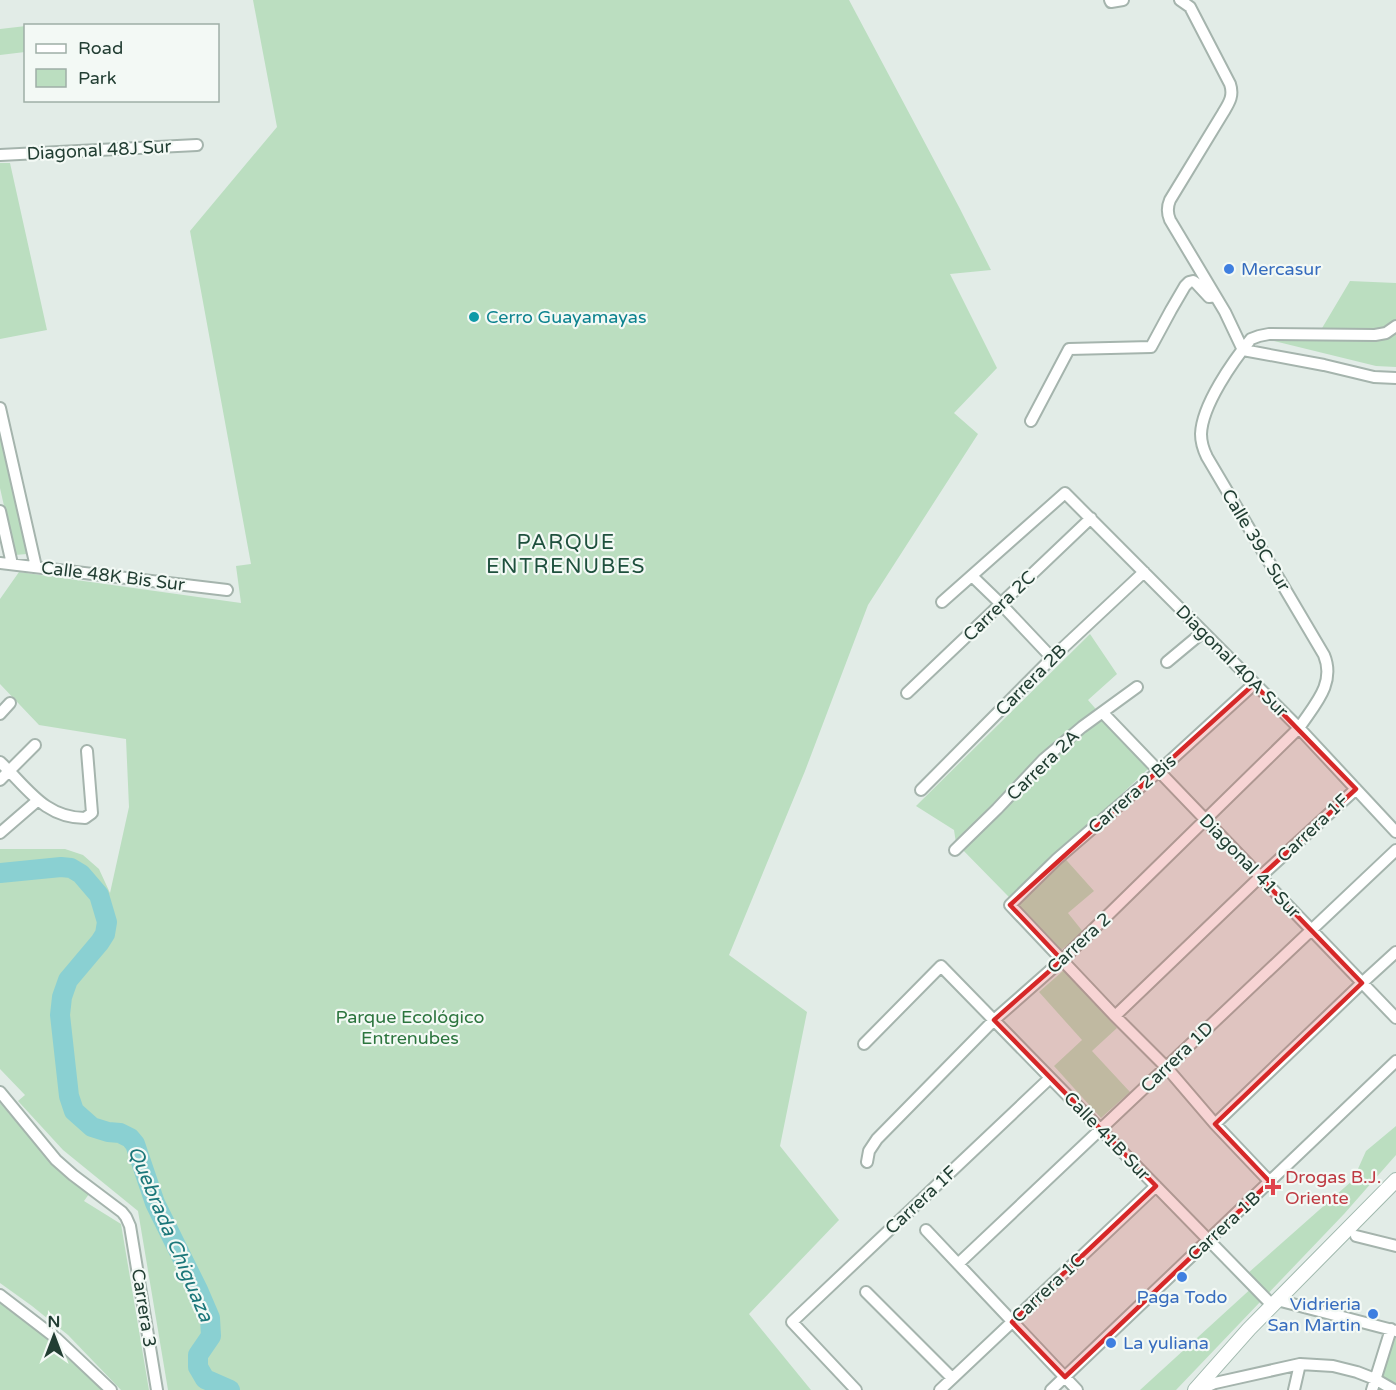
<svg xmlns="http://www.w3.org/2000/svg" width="1396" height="1390" viewBox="0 0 1396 1390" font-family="'Varela Round',sans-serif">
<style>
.green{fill:#bbdec0}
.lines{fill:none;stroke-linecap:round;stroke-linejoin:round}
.river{stroke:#8ad0d2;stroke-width:20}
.street-casing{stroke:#a5b4ad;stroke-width:14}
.secondary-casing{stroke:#a0b8ad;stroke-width:16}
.street{stroke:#fff;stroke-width:10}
.secondary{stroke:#fff;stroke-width:14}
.marked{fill:#d62828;fill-opacity:0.2;stroke:#d62828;stroke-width:4.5;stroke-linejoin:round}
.shop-dot{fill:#3f7fe0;stroke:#f3f9f5;stroke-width:2}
.culture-dot{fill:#0f9aa8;stroke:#f3f9f5;stroke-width:2}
.health-dot{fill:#e0444e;stroke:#f3f9f5;stroke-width:2}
.labels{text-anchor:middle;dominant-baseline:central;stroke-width:4.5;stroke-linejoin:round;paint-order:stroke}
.street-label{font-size:18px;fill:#223e33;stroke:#f3f9f5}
.shop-label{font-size:18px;fill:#366cbe;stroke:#f3f9f5;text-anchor:start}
.culture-label{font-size:18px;fill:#0d838f;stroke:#f3f9f5;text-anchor:start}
.park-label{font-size:18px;fill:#2c753e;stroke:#f3f9f5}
.health-label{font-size:18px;fill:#be3a42;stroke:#f3f9f5;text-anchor:start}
.water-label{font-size:20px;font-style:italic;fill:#1c777a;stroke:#f3f9f5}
.quarter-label{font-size:21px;letter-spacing:1.5px;fill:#1e503d;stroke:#f3f9f5}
</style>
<rect width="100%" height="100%" fill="#e2ece7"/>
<path class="green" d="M253 0H849L959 207 991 270 950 274 997 368 954 413 978 434 868 605 805 771 729 955 807 1012 780 1146 839 1220 749 1314 811 1390H168L138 1211 63 1150 18 1101 25 1095 0 1069V849H65L83 855 99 869 110 893 129 807 126 739 39 725 0 684V599L19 572 241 603 236 566 251 564 190 231 277 127Z
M26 26 25 52 0 55V29Z
M0 163H10L47 330 0 339Z
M1350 281 1396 283V367L1376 366 1274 341 1315 340Z
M0 437 27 554 15 555 0 488Z
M1090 634 1117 674 1088 700 1148 769 1060 853 1094 891 1068 913 1084 933 1061 950 956 843 954 830 916 806Z
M1064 970 1117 1028 1092 1051 1130 1092 1101 1118 1054 1066 1082 1040 1039 992Z
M0 1103 52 1164 67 1177 89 1194 84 1201 121 1224 149 1390H121L68 1335 32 1306 0 1283Z
M1396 1126V1155L1344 1214 1176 1390H1140L1255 1285 1247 1274 1353 1180 1366 1151Z
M0 1302 56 1344 104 1390H0Z
M1393 1335 1396 1336V1385L1380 1375Z"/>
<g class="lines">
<path class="river" d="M0 873 61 867 71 868 81 874 99 895 107 922 105 934 100 942 68 980 62 997 60 1015 69 1096 74 1111 92 1127 108 1132 120 1133 130 1138 135 1144 155 1203 198 1290 210 1318 211 1336 198 1355V1367L205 1379 230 1390"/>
<g class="street-casing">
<path id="street" d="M1110 0 1111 2 1123 0
M1180 0 1190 7 1230 84C1234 96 1229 103 1223 113L1170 200C1167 207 1167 213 1170 220L1225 312 1243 350
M0 155 197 145
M1243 350 1324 365 1374 377 1396 378
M0 408 36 567
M1031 421 1069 349 1151 347 1171 310 1185 286 1189 282 1193 281 1196 283 1209 297 1215 296
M0 511 12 564
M0 563 227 590
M972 576 1001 604 1052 658
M942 602 1065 493 1299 728 1396 832
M1167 662 1203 632
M1254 684 1159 771 1057 859 1010 905 1115 1016 1167 1068 1215 1124 1270 1182
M907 693 1091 518
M1103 713 1396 1018
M0 714 10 703
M0 762C27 787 44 818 85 818L92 813 87 751
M0 780 35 745
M921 790 1052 658 1144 572
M0 833 37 801
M955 850 997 809 1044 759 1082 727 1137 687
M1115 1016 1260 877 1356 789
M864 1044 941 966 1272 1305
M0 1092 56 1160 73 1175 122 1212 126 1217 130 1226 157 1390
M1215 1124 1362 983 1396 952
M867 1162 869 1151 877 1139 994 1020 1062 960 1299 728C1314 705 1336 684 1324 655L1207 457C1203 449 1201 442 1201 434 1202 405 1233 361 1251 339L1259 336 1269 334 1375 335 1386 333 1396 326
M926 1230 1077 1390
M1356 1236 1396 1246
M958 1264 1396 850
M866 1292 952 1378
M0 1295 56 1338 111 1390
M1277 1300 1396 1331
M856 1390 792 1322 1050 1078
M940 1390 1156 1186
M1051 1390 1396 1061
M1199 1390 1215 1383 1300 1364 1333 1366 1357 1372 1375 1379 1394 1390
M1294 1390 1300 1364
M1372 1390 1391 1329"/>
</g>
<g class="secondary-casing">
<path id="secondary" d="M1195 1390 1249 1329 1396 1180"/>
</g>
<use href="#street" class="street"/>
<use href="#secondary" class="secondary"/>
</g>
<path class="marked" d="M1254 684 1356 789 1260 877 1362 983 1215 1124 1270 1182 1065 1377 1012 1322 1156 1186 994 1020 1062 960 1010 905Z"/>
<g class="shop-dot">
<circle cx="1229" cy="269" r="6"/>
<circle cx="1182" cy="1277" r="6"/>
<circle cx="1373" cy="1314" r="6"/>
<circle cx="1111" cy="1343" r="6"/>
</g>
<circle class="culture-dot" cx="474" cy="317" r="6"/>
<path class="health-dot" d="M1270 1178h6v6h6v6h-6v6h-6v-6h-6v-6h6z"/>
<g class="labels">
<g class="street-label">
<text transform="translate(99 150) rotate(-3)">Diagonal 48J Sur</text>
<text transform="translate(1256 540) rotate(59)">Calle 39C Sur</text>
<text transform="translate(113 576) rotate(7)">Calle 48K Bis Sur</text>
<text transform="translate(999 606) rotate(-44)">Carrera 2C</text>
<text transform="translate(1232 661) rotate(45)">Diagonal 40A Sur</text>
<text transform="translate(1031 680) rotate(-45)">Carrera 2B</text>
<text transform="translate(1043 765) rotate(-44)">Carrera 2A</text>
<text transform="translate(1132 794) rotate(-41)">Carrera 2 Bis</text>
<text transform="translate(1313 828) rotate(-43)">Carrera 1F</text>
<text transform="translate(1250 866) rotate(46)">Diagonal 41 Sur</text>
<text transform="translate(1079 943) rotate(-43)">Carrera 2</text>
<text transform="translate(1177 1057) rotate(-44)">Carrera 1D</text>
<text transform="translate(1107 1136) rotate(46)">Calle 41B Sur</text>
<text transform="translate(921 1200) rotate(-43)">Carrera 1F</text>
<text transform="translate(1224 1226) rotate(-43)">Carrera 1B</text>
<text transform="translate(1048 1288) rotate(-43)">Carrera 1C</text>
<text transform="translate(144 1308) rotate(81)">Carrera 3</text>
</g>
<g class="shop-label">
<text x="1241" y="269">Mercasur</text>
<text x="1182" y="1297" text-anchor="middle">Paga Todo</text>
<text x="1361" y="1304" text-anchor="end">Vidrieria<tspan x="1361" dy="21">San Martin</tspan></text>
<text x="1123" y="1343">La yuliana</text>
</g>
<g class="culture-label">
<text x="486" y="317">Cerro Guayamayas</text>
</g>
<g class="park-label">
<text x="410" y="1017">Parque Ecológico<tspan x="410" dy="21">Entrenubes</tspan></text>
</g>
<g class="health-label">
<text x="1285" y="1177">Drogas B.J.<tspan x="1285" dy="21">Oriente</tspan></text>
</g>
<g class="water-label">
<text transform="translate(170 1234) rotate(67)">Quebrada Chiguaza</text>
</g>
<g class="quarter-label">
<text x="566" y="542">PARQUE<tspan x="566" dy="24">ENTRENUBES</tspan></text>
</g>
</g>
<rect x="24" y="24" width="195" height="78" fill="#f3f9f5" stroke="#9faea7" stroke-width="1.5"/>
<rect x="36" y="44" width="30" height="9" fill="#ffffff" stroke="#9faea7" stroke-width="1.5"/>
<text x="78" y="54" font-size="18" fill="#223e33">Road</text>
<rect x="36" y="69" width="30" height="18" fill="#bbdec0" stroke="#9faea7" stroke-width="1.5"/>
<text x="78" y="84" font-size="18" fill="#223e33">Park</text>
<g transform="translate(54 1336)" stroke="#f3f9f5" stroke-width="4.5" paint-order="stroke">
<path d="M0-4.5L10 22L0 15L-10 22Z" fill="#223e33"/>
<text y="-9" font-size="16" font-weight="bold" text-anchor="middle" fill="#223e33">N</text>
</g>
</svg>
